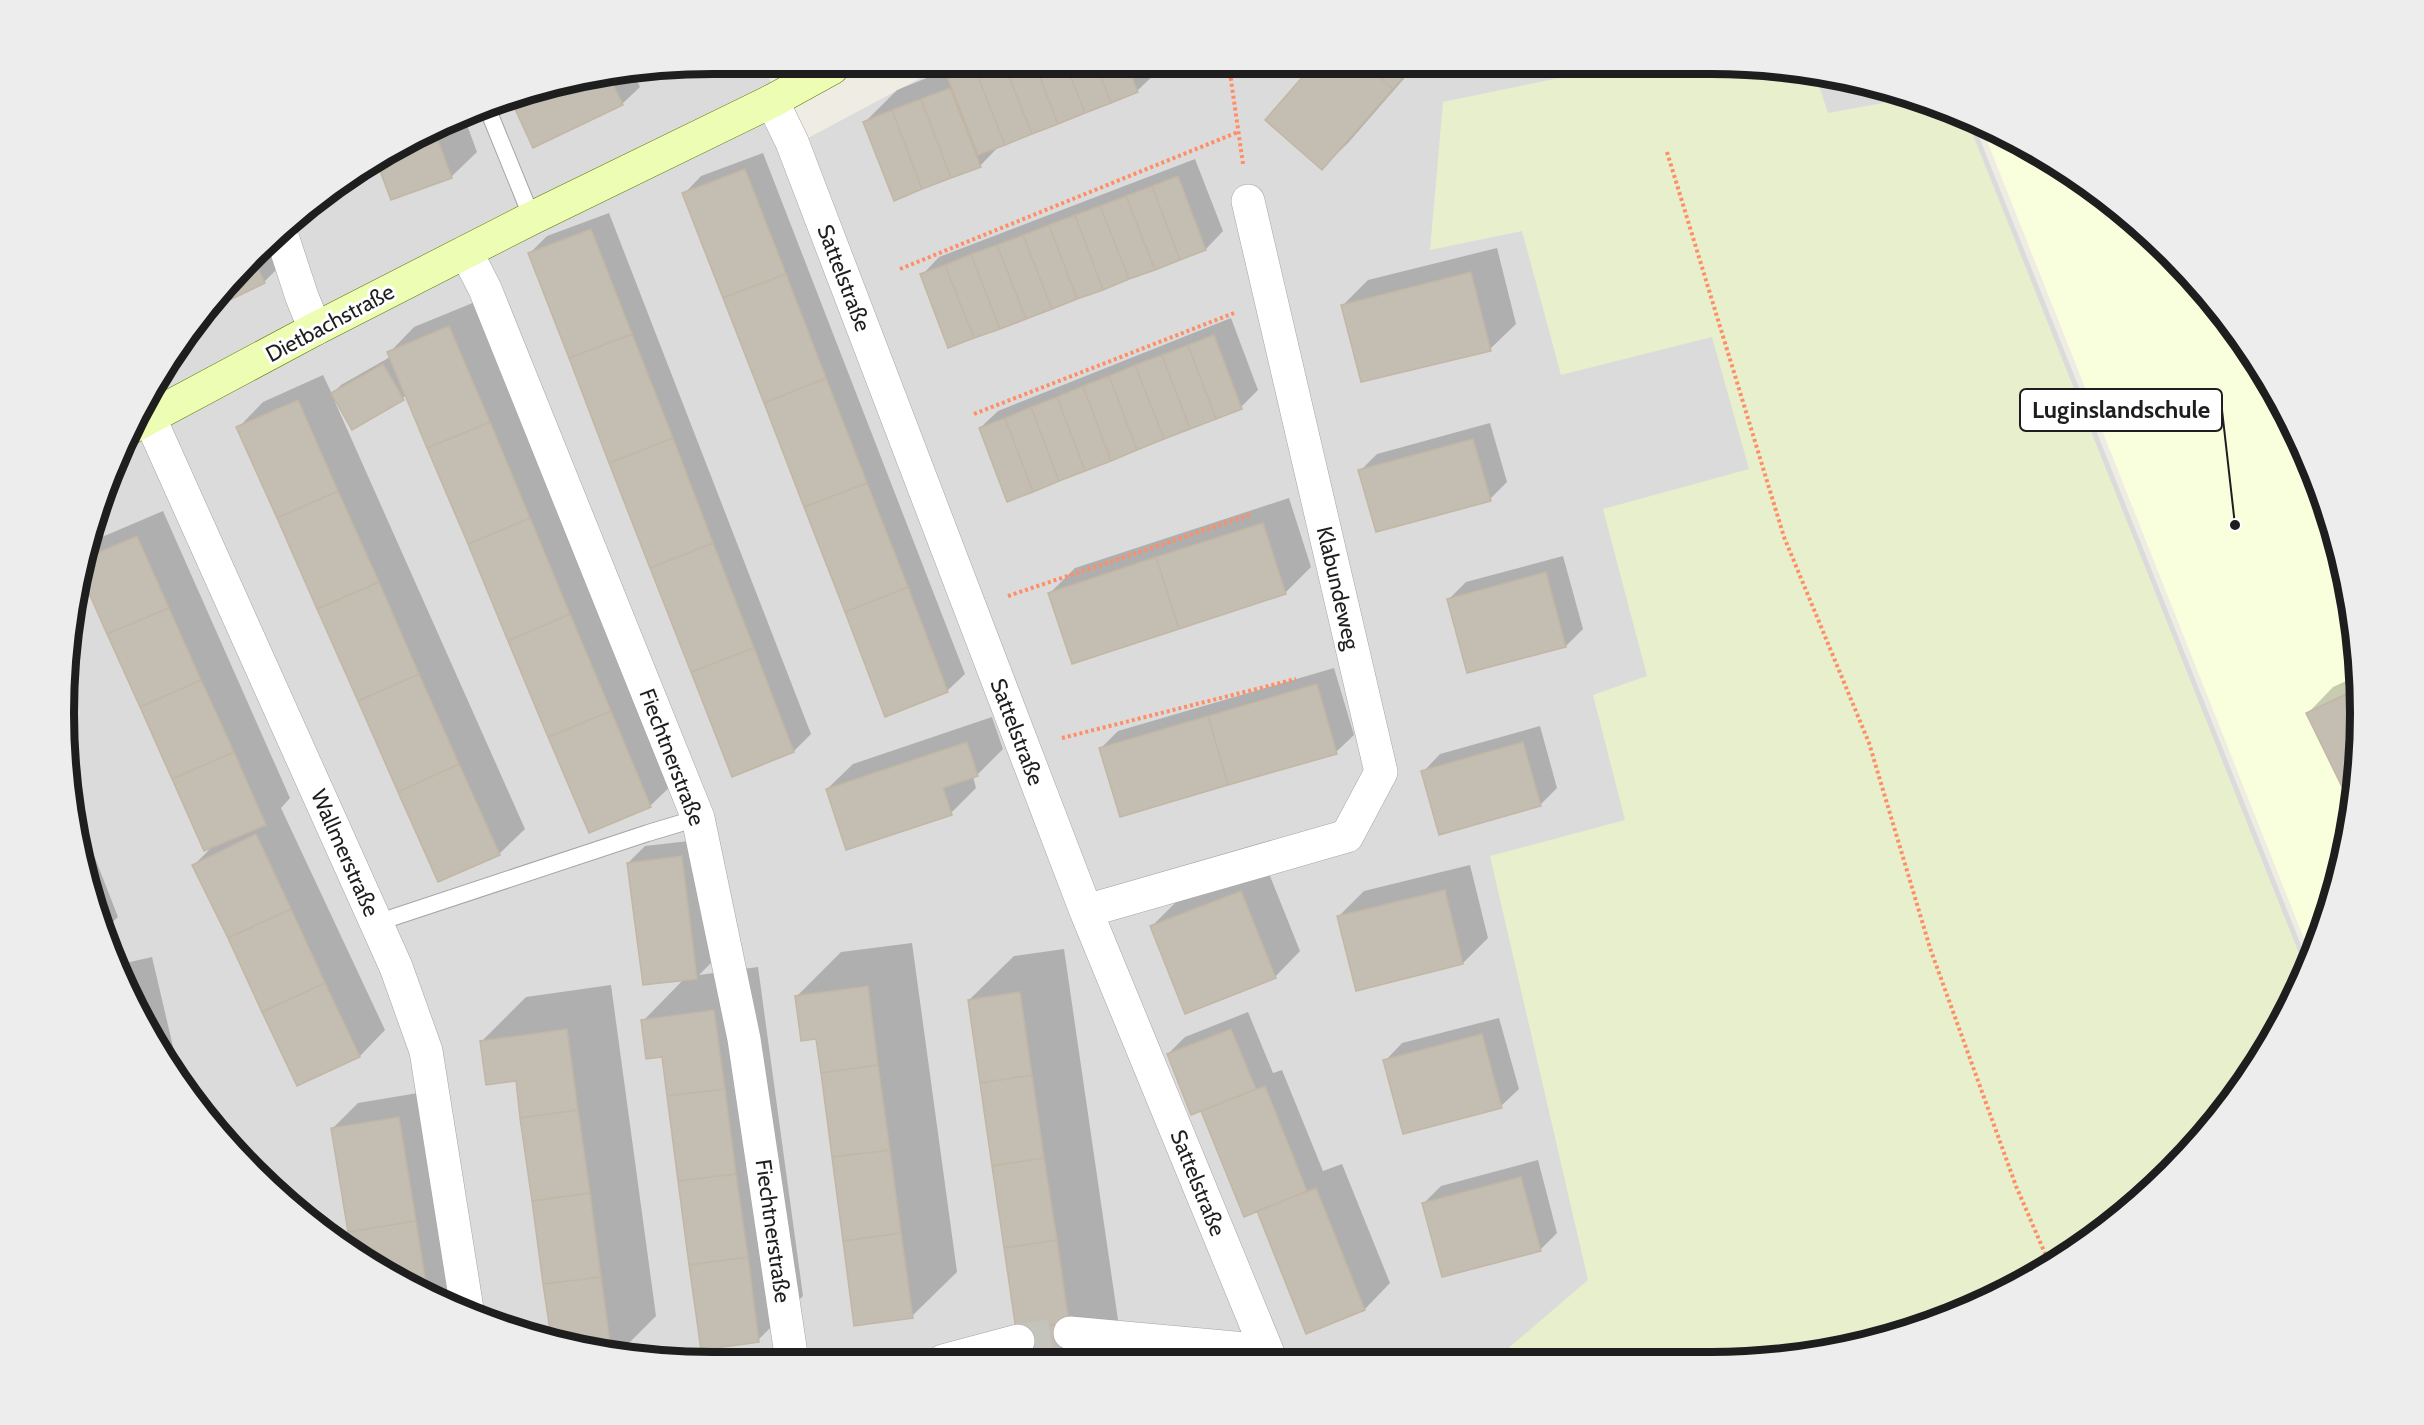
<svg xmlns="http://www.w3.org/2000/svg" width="2424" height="1425" viewBox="0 0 2424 1425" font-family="Cabin,sans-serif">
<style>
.residential{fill:#dcdbdb}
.education{fill:#f9ffdc}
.farmland{fill:#e7efcd}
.shadow{fill:#0003}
.building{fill:#c4bdb2;stroke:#c2b6a4;stroke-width:1.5}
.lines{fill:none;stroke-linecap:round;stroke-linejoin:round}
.minor-tunnel{stroke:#c5c4bc;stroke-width:33;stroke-dasharray:33 16;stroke-linecap:butt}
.service-casing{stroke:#a5a5a5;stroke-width:18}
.minor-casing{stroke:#a5a5a5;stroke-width:34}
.secondary-casing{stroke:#587900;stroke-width:34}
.path{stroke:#ff8e64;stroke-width:4;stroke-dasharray:3 3;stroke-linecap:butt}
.service{stroke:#fff;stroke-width:16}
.minor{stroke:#fff;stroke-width:33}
.secondary{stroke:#edfdb3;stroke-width:33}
.labels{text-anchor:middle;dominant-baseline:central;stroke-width:6;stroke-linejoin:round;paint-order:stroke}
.street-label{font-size:22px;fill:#1e1e1e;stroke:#fff}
.rim{fill:none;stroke:#1e1e1e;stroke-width:8}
.leader{fill:none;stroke:#1e1e1e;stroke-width:2}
.callout-dot{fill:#1e1e1e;stroke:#fff;stroke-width:2}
.callout{fill:#fff;stroke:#1e1e1e;stroke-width:2}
.callout-label{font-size:24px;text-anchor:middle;font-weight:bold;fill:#1e1e1e}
</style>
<rect width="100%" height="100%" fill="#efede3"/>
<path class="residential" d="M1754 64 1920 97 1974 124 2309 965 2252 1073 2171 1172 2037 1275 1920 1328 1754 1361H670L503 1327 352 1253 284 1201 197 1108 150 1037 98 922 75 839 63 713 85 544 130 426 173 351 253 253 317 197 425 130 504 97 627 69 762 68 808 138 941 67Z"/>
<path class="education" d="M1982 128 2072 172 2171 253 2251 351 2311 464 2348 585 2361 712 2349 839 2312 959Z"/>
<path class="farmland" d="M1754 64 1816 77 1828 113 1916 97 1967 120 2306 971 2252 1073 2171 1172 2037 1275 1920 1328 1754 1361H1562L1499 1356 1588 1280 1490 856 1625 820 1593 695 1647 676 1603 509 1749 469 1712 337 1561 375 1522 231 1430 250 1443 102 1621 65Z"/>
<path class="shadow" d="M1314 66H1415L1348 143 1322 168Z
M954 67H1162L1137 91 1001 144 980 166 865 122 897 90Z
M627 69H631L640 87 622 104 511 98 514 95Z
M463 114 477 152 451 177 378 159 425 130Z
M763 153 965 674 947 691 684 194 701 176Z
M1195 159 1223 231 1206 249 949 347 922 275 939 257Z
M609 213 811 734 794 751 530 253 547 236Z
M278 232 290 256 264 282 207 309 253 253Z
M1497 248 1516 324 1490 349 1343 305 1368 280Z
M475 302 676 781 650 806 407 395 353 428 337 401 335 402 525 829 499 854 238 428 263 402 323 375 332 394 341 385 390 357 389 353 414 327Z
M1231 318 1258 390 1241 407 980 428 998 411Z
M1490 423 1507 482 1490 499 1360 471 1377 454Z
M1289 498 1311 567 1286 592 1073 662 1050 593 1075 568Z
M163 511 290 798 281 808 385 1030 360 1056 298 1084 194 865 213 846 82 572 84 556 102 537Z
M1563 556 1583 629 1566 646 1449 599 1466 582Z
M1334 668 1354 735 1336 752 1101 748 1118 731Z
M2357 676 2361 712 2353 790 2346 793 2308 713 2333 687Z
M992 717 1003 749 977 775 973 776 976 788 951 813 827 789 853 764Z
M1540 726 1557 788 1540 805 1423 772 1440 754Z
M71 796 118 917 102 932 75 839Z
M698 840 713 961 699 975 758 967 803 1296 758 1340 663 1056 643 1021 684 979 628 863 645 846Z
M1470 865 1488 938 1463 963 1339 916 1364 891Z
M1266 866 1300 951 1275 977 1152 926 1178 900Z
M912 943 957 1272 912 1316 818 1037 796 997 841 952Z
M1064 949 1124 1361H1022L969 1000 1014 956Z
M152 957 182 1085 150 1037 117 965Z
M611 985 656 1316 621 1351 552 1337 517 1079 481 1042 526 997Z
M1248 1012 1273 1073 1282 1070 1323 1171 1342 1164 1390 1283 1365 1309 1307 1332 1258 1209 1244 1215 1202 1109 1168 1054 1185 1037Z
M1499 1018 1519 1089 1501 1106 1385 1061 1402 1043Z
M424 1092 458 1305 353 1253 333 1128 358 1103Z
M1538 1160 1557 1233 1540 1250 1424 1203 1441 1186Z"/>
<path class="building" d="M1312 66H1367L1393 89 1322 170 1265 120Z
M1367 66H1413L1393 89Z
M970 67H974L1005 145 978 155 947 76Z
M974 67H1005L1032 134 1005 145Z
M1005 67H1036L1058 124 1032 134Z
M1036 67H1067L1085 113 1058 124Z
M1067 67H1097L1111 103 1085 113Z
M1097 67H1128L1138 92 1111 103Z
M1130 67H1161L1134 78Z
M608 73 623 105 533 148 510 98Z
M950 88 981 167 951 178 921 99Z
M921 99 951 178 922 189 892 110Z
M892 110 922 189 894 201 863 122Z
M433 127 452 178 391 200 376 160Z
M745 169 786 274 723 298 682 193Z
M1178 176 1206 250 1180 260 1152 186Z
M1152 186 1180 260 1155 270 1126 196Z
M1126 196 1155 270 1129 279 1100 206Z
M1100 206 1129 279 1103 290 1075 215Z
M1075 215 1103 290 1077 299 1049 225Z
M1049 225 1077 299 1052 309 1023 235Z
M591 229 632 334 569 358 528 253Z
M1023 235 1052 309 1026 319 997 245Z
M997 245 1026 319 1000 329 971 254Z
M971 254 1000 329 974 338 945 265Z
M252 255 265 283 205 312Z
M945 265 974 338 948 348 920 274Z
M1471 272 1491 351 1361 382 1341 305Z
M786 274 826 378 764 403 723 298Z
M449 326 490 422 427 448 387 352Z
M632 334 673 438 609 463 569 358Z
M1214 335 1242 409 1216 419 1188 345Z
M1188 345 1216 419 1190 429 1162 355Z
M1162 355 1190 429 1164 439 1135 365Z
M383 364 404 400 352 430 331 393Z
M1135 365 1164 439 1137 450 1109 376Z
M1109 376 1137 450 1111 461 1083 386Z
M826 378 867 483 804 507 764 403Z
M1083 386 1111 461 1085 471 1057 397Z
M1057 397 1085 471 1059 481 1031 407Z
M298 400 338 491 277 518 236 427Z
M1031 407 1059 481 1033 492 1005 418Z
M1005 418 1033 492 1007 502 979 428Z
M490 422 530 518 468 544 427 448Z
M673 438 713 543 650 568 609 463Z
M1473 439 1491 501 1376 532 1358 470Z
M867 483 908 587 845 612 804 507Z
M338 491 379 582 317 609 277 518Z
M530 518 570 614 508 641 468 544Z
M1263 523 1286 594 1179 629 1156 557Z
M137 536 169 608 107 634 81 575 83 559Z
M713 543 754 648 691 672 650 568Z
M1156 557 1179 629 1072 664 1048 593Z
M1546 572 1566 647 1467 673 1447 599Z
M379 582 419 674 358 701 317 609Z
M908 587 948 692 885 717 845 612Z
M169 608 201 680 140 707 107 634Z
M570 614 611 711 548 737 508 641Z
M754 648 794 752 732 777 691 672Z
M419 674 459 764 398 792 358 701Z
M201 680 234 752 172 779 140 707Z
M1317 684 1337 754 1228 785 1208 716Z
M2359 688 2361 712 2353 791 2346 795 2306 713Z
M611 711 651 807 589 833 548 737Z
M1208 716 1228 785 1120 817 1099 748Z
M967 742 978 776 943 788 952 815 846 850 826 789Z
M1523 742 1541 806 1439 835 1421 771Z
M234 752 266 825 204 851 172 779Z
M459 764 500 855 438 882 398 792Z
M256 834 291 909 228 938 192 865Z
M682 856 697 979 643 985 627 863Z
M1445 890 1463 964 1356 991 1337 916Z
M1241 891 1276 978 1185 1014 1150 926Z
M291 909 325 983 262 1012 228 938Z
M325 983 360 1057 297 1086 262 1012Z
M868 986 878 1065 821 1073 816 1039 801 1041 795 996Z
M1020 992 1032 1075 980 1083 968 1000Z
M714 1010 725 1089 667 1096 662 1057 646 1059 641 1020Z
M567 1029 578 1110 520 1118 516 1081 486 1085 480 1041Z
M1231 1029 1256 1089 1191 1115 1167 1054Z
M1482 1034 1502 1108 1403 1134 1383 1060Z
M878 1065 890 1150 832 1157 821 1073Z
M1032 1075 1044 1158 992 1166 980 1083Z
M1265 1086 1307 1191 1244 1217 1201 1111Z
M725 1089 736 1174 678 1181 667 1096Z
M578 1110 590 1193 532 1201 520 1118Z
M399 1117 416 1221 348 1232 331 1128Z
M890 1150 901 1233 843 1241 832 1157Z
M1044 1158 1057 1240 1004 1248 992 1166Z
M736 1174 748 1257 689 1265 678 1181Z
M1521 1177 1541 1251 1442 1277 1422 1203Z
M1316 1188 1365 1310 1306 1334 1257 1211Z
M590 1193 601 1277 543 1284 532 1201Z
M416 1221 427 1290 351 1252 348 1232Z
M901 1233 913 1318 854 1326 843 1241Z
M1057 1240 1069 1323 1016 1330 1004 1248Z
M748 1257 759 1342 701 1350 689 1265Z
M601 1277 611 1349 551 1337 543 1284Z
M1069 1323 1074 1361H1021L1016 1330Z"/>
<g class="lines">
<path class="minor-tunnel" d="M1018 1341 1070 1333"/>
<g class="service-casing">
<path id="service" d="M486 105 532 218
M376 923 648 833 698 818"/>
</g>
<g class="minor-casing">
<path id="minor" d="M772 101 792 142 1086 911 1267 1351 1268 1361
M280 230 302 297 315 329
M466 252 485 289 698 818 744 1039 792 1361
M150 419 396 967 426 1051 467 1309
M1086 911 1347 836 1381 772 1248 201
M1070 1333 1267 1351
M943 1361 1018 1341"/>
</g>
<g class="secondary-casing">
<path id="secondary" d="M128 429 315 329 532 218 772 101 832 68"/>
</g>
<path class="path" d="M1229 66 1243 164
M1667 152 1784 537 1869 743 1930 948 2016 1186 2050 1265
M900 269 1238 132
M974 414 1234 313
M1008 596 1252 514
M1062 738 1296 679
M1305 1354 1400 1361"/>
<use href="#service" class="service"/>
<use href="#minor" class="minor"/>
<use href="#secondary" class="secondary"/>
</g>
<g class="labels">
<g class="street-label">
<text transform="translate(844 278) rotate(69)">Sattelstraße</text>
<text transform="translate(330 323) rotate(-28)">Dietbachstraße</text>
<text transform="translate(1338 588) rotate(77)">Klabundeweg</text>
<text transform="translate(1017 732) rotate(69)">Sattelstraße</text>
<text transform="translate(672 757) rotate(69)">Fiechtnerstraße</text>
<text transform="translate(345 853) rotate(66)">Wallmerstraße</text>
<text transform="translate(1198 1183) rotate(68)">Sattelstraße</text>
<text transform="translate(773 1231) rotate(82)">Fiechtnerstraße</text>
</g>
</g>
<path d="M0 0H2424V1425H0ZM713 74H1711A639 639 0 0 1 2350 713V713A639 639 0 0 1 1711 1352H713A639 639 0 0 1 74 713V713A639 639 0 0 1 713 74Z" fill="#ededed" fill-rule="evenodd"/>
<path class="rim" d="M713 74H1711A639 639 0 0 1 2350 713V713A639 639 0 0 1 1711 1352H713A639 639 0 0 1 74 713V713A639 639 0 0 1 713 74Z"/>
<path class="leader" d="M2235 525L2222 410"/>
<circle class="callout-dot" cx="2235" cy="525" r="6"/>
<rect class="callout" x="2020" y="389" width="202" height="42" rx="6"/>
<g class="callout-label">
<text x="2121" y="418">Luginslandschule</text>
</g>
</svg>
